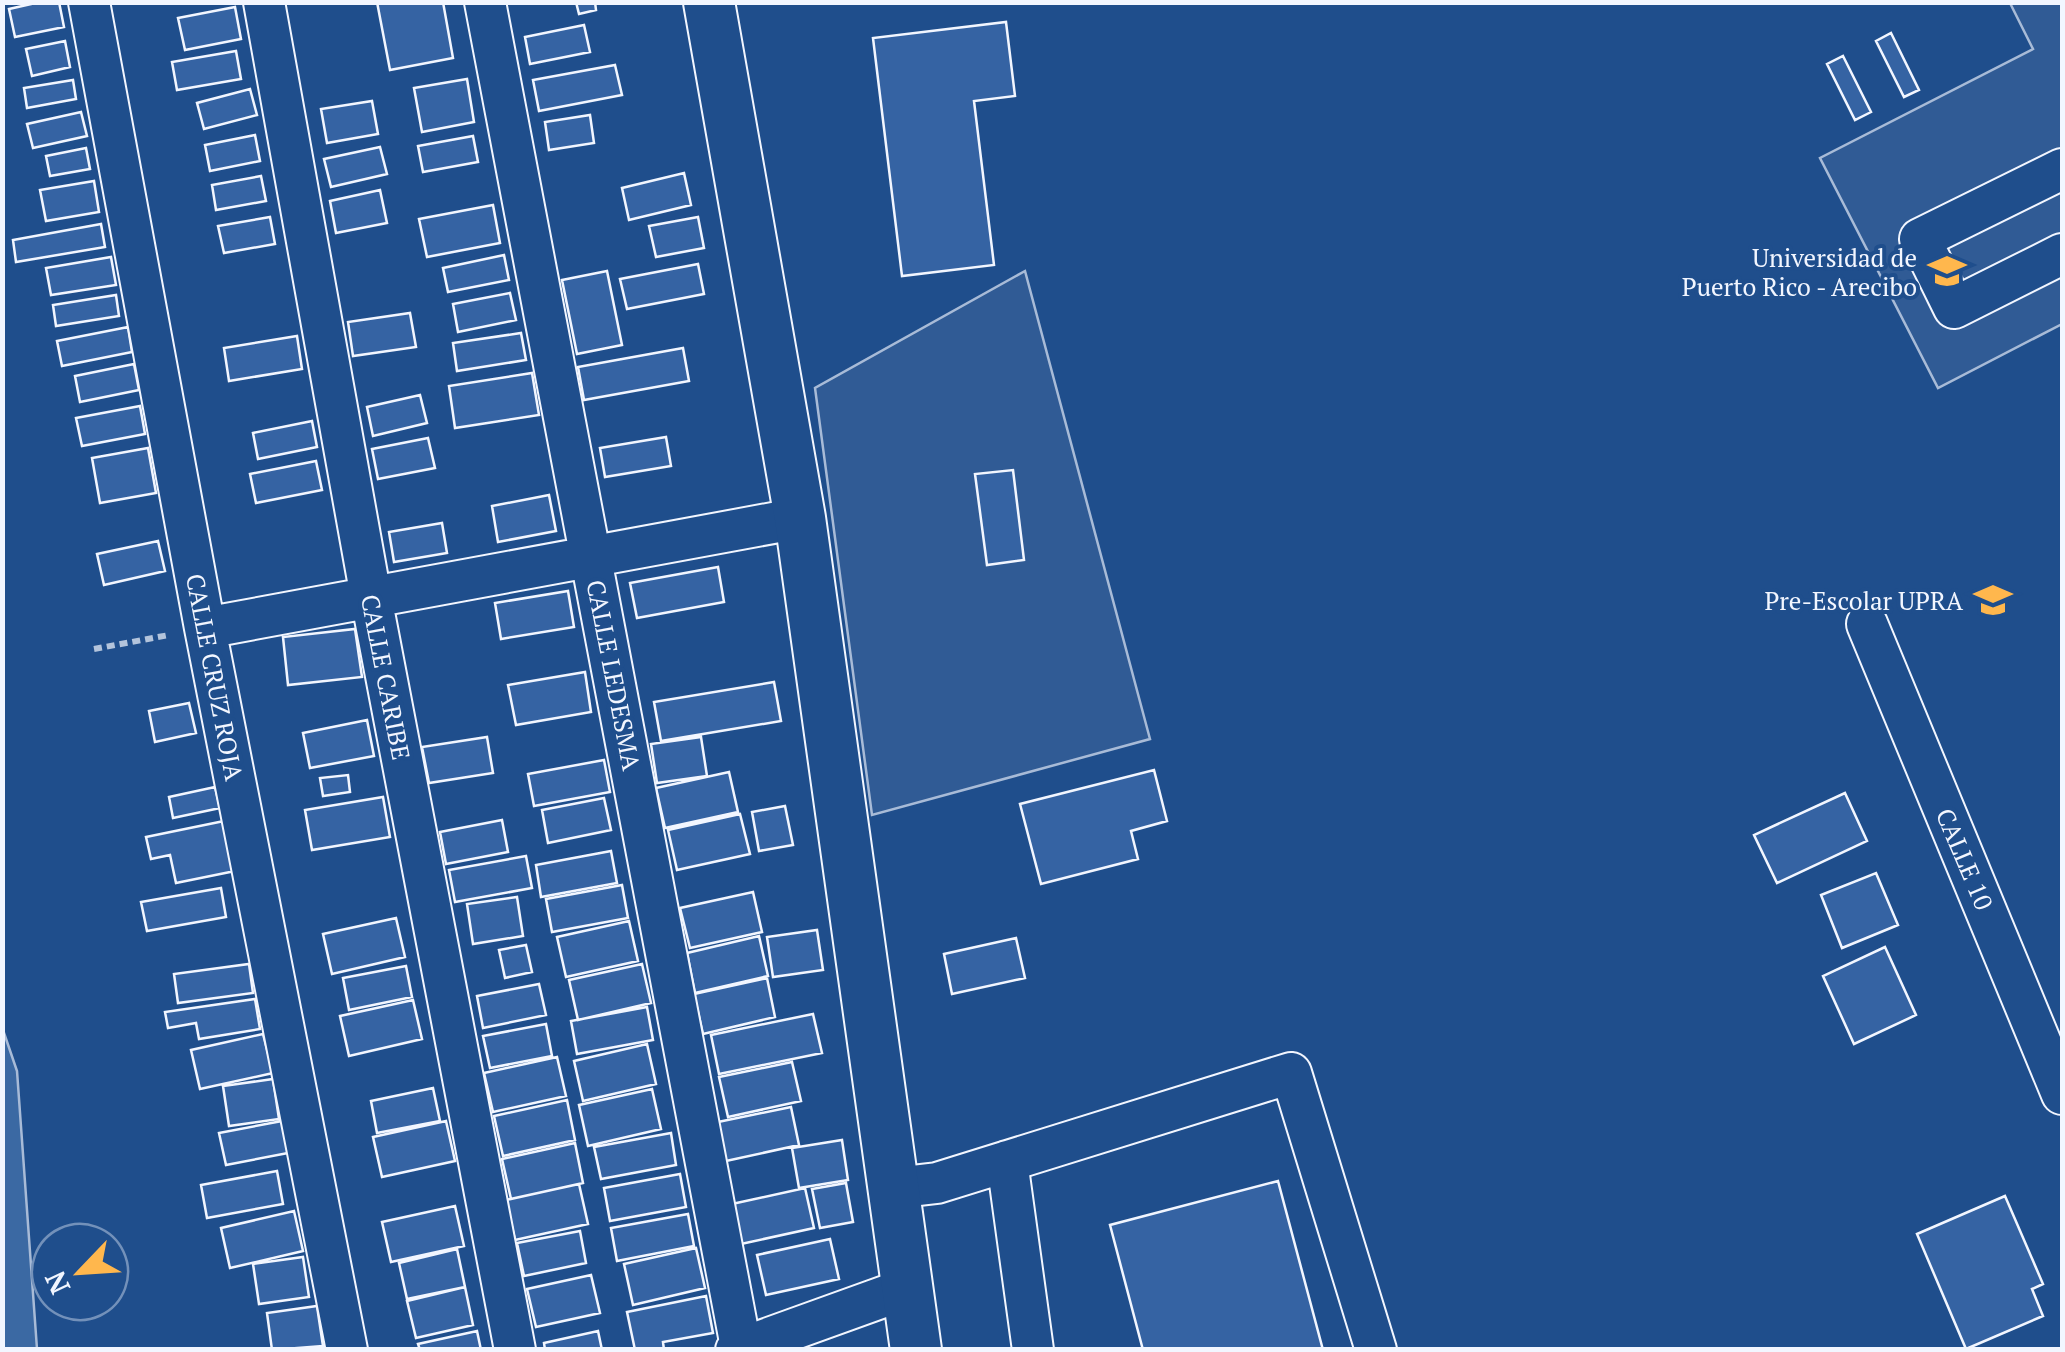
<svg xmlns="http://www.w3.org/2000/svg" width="2065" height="1352" viewBox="0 0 2065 1352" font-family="'PT Serif',serif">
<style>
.parking{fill:#305b95;stroke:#a8bbd7;stroke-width:2.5}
.water{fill:#3b69a3;stroke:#a8bbd7;stroke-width:2.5}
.building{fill:#3563a3;stroke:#f2f6ff;stroke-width:2.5}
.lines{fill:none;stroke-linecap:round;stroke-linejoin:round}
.minor-casing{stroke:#f2f6ff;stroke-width:44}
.major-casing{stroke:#f2f6ff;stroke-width:54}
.path{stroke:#b3c4dc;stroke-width:6;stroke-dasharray:8 5;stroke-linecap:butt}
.minor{stroke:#1f4e8c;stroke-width:40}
.major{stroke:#1f4e8c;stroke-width:50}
.labels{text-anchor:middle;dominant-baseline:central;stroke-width:8;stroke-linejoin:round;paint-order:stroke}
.poi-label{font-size:25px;fill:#f2f6ff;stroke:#1f4e8c;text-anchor:end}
.street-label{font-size:25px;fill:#f2f6ff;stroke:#1f4e8c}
</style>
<rect width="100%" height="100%" fill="#1f4e8c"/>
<path class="parking" d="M2010 3H2062V324L1938 388 1820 158 2033 49Z
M1025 271 1150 739 872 815 815 388Z"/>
<path class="water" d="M3 1030 17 1071 37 1349H3Z"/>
<path class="building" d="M40 2H59L64 27 15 37 9 9Z
M377 2H443L453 58 390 70Z
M576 2H595L596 10 579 14Z
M235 7 241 39 185 50 178 18Z
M1006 22 1015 96 974 101 994 265 902 276 873 38Z
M584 25 590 52 530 64 525 37Z
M1891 33 1919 90 1904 97 1876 41Z
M65 41 70 67 32 76 26 49Z
M236 51 241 79 177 90 172 62Z
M1843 56 1871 112 1855 120 1827 64Z
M615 65 622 95 539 111 533 80Z
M467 79 474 122 422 132 414 88Z
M73 80 76 99 27 108 24 88Z
M250 89 257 115 204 129 197 103Z
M372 101 378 134 327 143 321 109Z
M81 112 87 136 33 148 27 124Z
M590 115 594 143 549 150 545 122Z
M255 135 260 161 210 171 205 145Z
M473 136 478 162 423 172 418 146Z
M380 147 387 174 331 187 324 159Z
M86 148 90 169 50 176 46 156Z
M684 173 691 205 629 220 622 188Z
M261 176 266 201 216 210 212 185Z
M94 181 99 212 46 221 40 190Z
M380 190 387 223 336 233 330 201Z
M493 205 500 243 427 257 419 219Z
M270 217 275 244 224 253 218 226Z
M698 217 704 248 656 257 649 226Z
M101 224 105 247 16 262 13 240Z
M504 255 509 280 448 292 443 268Z
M111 257 116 285 51 295 46 268Z
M698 264 704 294 627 309 620 279Z
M607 271 622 345 577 354 562 280Z
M510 293 516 320 458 332 453 304Z
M116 295 119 316 56 326 53 305Z
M410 313 416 347 353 356 348 322Z
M128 327 132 352 62 366 57 341Z
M521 333 526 360 457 371 453 343Z
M297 336 302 369 229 381 224 348Z
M683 348 689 381 584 400 578 367Z
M134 364 139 390 80 402 75 376Z
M532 373 539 415 455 428 449 386Z
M420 395 427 423 373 436 367 407Z
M140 406 145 434 82 446 76 418Z
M312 421 317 447 258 459 253 433Z
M666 437 671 466 605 477 600 448Z
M428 438 435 468 378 479 372 449Z
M148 448 156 493 100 503 92 458Z
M316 461 322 490 256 503 250 474Z
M1013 470 1024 560 987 565 975 474Z
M549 495 556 531 498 542 492 506Z
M442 523 447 553 394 562 389 532Z
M158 541 165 571 104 585 97 554Z
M718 567 724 602 637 618 630 583Z
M568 591 574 627 501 639 495 603Z
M355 629 362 677 288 685 283 637Z
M585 672 591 712 516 725 508 685Z
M774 682 781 721 661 741 654 702Z
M189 703 196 733 155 742 149 711Z
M367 720 374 756 310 768 303 733Z
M487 737 493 773 429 783 422 747Z
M701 737 707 776 657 783 651 744Z
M604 760 610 792 534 806 528 774Z
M1154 770 1167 821 1131 831 1138 859 1041 884 1020 804Z
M729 772 738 812 665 828 656 788Z
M348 775 350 792 323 796 320 778Z
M215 787 220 808 173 818 169 797Z
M1845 793 1867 841 1777 883 1754 835Z
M383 797 390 837 312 850 305 810Z
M604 798 611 830 548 843 542 810Z
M785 806 793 845 759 851 752 812Z
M740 814 750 854 677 870 668 830Z
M502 820 508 852 446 864 440 832Z
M224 821 235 871 176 883 170 855 151 859 146 837Z
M611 851 617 883 541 897 536 865Z
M526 856 532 888 455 902 449 870Z
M1876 873 1898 925 1842 948 1821 895Z
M622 885 628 918 552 932 546 899Z
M221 888 226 917 147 931 141 902Z
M753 892 762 932 690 948 680 908Z
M517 897 523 936 473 944 467 904Z
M396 918 405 957 332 974 323 934Z
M629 921 638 961 566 977 557 937Z
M817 930 823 970 773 977 767 937Z
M759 936 768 976 695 993 687 953Z
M1016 938 1025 978 952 994 944 954Z
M526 945 532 972 505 978 499 950Z
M1885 947 1916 1015 1854 1044 1823 976Z
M249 964 253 993 178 1003 174 974Z
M642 964 651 1003 578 1020 569 980Z
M406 966 412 997 349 1010 343 978Z
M767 978 775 1017 703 1034 694 994Z
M539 984 546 1015 483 1028 477 996Z
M255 999 260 1029 199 1039 196 1023 168 1028 165 1012Z
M413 1000 422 1039 349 1056 340 1016Z
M647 1007 653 1040 577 1054 571 1021Z
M813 1014 822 1053 719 1074 711 1035Z
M546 1024 552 1056 490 1068 483 1036Z
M263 1034 273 1073 200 1089 191 1050Z
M647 1044 656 1084 583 1101 574 1061Z
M557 1057 566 1096 493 1112 484 1073Z
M792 1062 801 1101 728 1117 719 1077Z
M273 1079 279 1119 229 1126 223 1086Z
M433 1088 440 1121 377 1133 371 1101Z
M652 1089 661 1129 588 1146 579 1105Z
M567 1100 575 1140 503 1156 494 1116Z
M791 1107 799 1145 726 1161 718 1122Z
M282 1121 288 1153 226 1165 219 1133Z
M446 1121 455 1161 382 1177 373 1137Z
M671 1133 676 1165 601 1179 594 1147Z
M842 1140 848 1180 799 1188 792 1148Z
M575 1143 583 1183 511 1199 502 1159Z
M277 1171 283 1204 207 1218 201 1185Z
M680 1174 686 1207 610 1221 604 1188Z
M1278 1181 1323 1350H1143L1110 1225Z
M846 1183 853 1222 820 1228 812 1189Z
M579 1184 588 1224 515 1240 506 1200Z
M805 1188 814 1228 741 1244 732 1204Z
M2005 1196 2043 1284 2032 1289 2043 1316 1966 1349 1917 1234Z
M455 1206 464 1246 391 1262 382 1222Z
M294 1211 303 1251 230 1268 221 1228Z
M688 1214 694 1246 617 1261 611 1228Z
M580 1231 586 1263 524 1276 517 1243Z
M830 1239 839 1279 766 1295 757 1255Z
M696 1248 705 1288 633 1305 624 1264Z
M457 1249 465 1287 407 1299 399 1263Z
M303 1257 309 1297 259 1304 253 1264Z
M591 1275 600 1313 536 1327 527 1289Z
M465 1287 473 1325 416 1338 407 1301Z
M706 1296 713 1333 663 1342 664 1350H635L627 1312Z
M317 1306 323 1346 272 1350 267 1313Z
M477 1331 481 1350H420L418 1344Z
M598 1331 602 1350H545L544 1343Z"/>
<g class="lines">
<g class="minor-casing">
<path id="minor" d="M89 2 205 628 347 1350
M264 2 371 597 515 1350
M485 2 741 1347
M2062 169 1920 239 1954 308 2062 254
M1867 624 2062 1094
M205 628 800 518
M1007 1161 1033 1350
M894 1188 937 1183 1291 1073 1376 1350
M736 1350 908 1288"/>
</g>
<g class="major-casing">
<path id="major" d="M709 2 800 518 916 1350"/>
</g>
<path class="path" d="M94 649 169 635"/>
<use href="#minor" class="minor"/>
<use href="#major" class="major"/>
</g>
<defs>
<g id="university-bare" transform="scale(3)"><path d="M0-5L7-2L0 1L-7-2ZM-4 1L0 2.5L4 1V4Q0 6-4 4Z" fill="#ffb74d" stroke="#1f4e8c" stroke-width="2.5" paint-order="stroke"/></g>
<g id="school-bare" transform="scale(3)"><path d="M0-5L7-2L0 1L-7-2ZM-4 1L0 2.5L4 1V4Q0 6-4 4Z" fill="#ffb74d" stroke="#1f4e8c" stroke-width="2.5" paint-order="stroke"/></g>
</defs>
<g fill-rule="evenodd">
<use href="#university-bare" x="1947" y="271"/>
<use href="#school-bare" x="1993" y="600"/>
</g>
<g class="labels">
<g class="poi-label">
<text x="1917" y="257">Universidad de<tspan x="1917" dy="29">Puerto Rico - Arecibo</tspan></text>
<text x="1963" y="600">Pre-Escolar UPRA</text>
</g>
<g class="street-label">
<text transform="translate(614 675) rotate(79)">CALLE LEDESMA</text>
<text transform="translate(215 677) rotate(79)">CALLE CRUZ ROJA</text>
<text transform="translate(386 677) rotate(79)">CALLE CARIBE</text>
<text transform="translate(1965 859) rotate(67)">CALLE 10</text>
</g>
</g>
<rect width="2065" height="1352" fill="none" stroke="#f2f6ff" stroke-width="10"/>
<g transform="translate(80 1272) rotate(245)"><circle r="48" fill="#1f4e8c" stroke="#7391ba" stroke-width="2.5"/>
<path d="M0-8L18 38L0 25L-18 38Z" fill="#ffb74d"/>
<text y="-15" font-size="28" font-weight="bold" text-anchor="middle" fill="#f2f6ff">N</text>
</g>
</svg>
